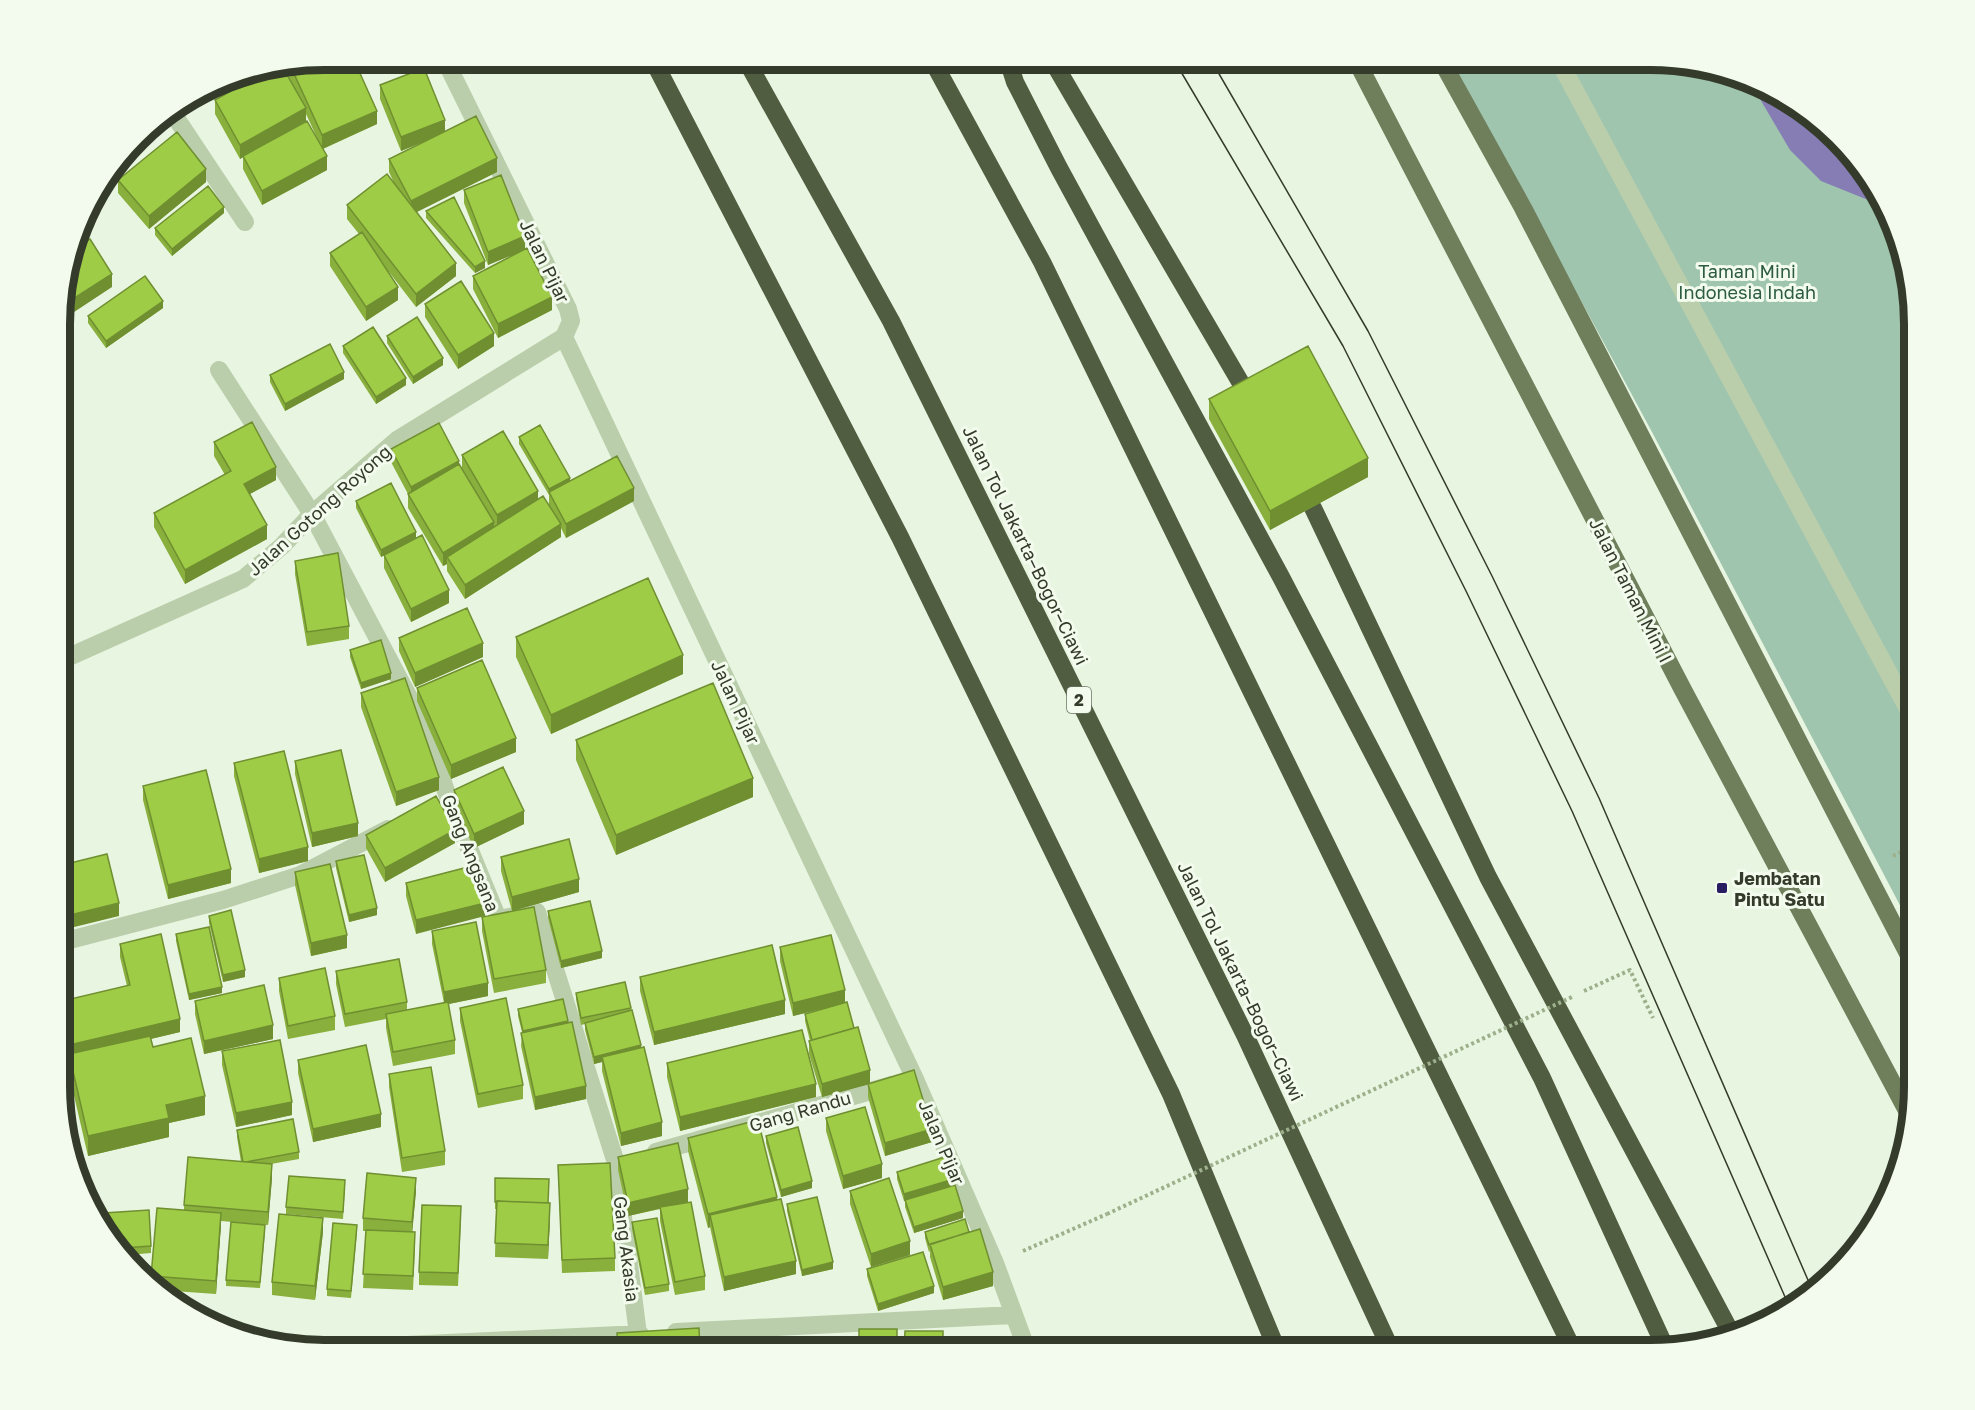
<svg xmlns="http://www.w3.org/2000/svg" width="1975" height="1410" viewBox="0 0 1975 1410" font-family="'Golos Text',sans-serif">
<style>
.green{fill:#9fc5af}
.water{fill:#857db4}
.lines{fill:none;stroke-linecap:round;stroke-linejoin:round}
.path{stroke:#9db08c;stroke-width:4;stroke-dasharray:3 3;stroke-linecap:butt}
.lane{stroke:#baceab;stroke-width:18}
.street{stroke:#baceab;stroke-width:18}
.primary{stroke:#6f7e5b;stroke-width:18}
.highway{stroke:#515d41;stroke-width:18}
.tram{stroke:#343b2a;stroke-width:1.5}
.path-bridge{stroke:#9db08c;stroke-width:4;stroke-dasharray:3 3;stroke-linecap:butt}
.wall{fill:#89af3c;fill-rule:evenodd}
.shaded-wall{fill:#6f8f31}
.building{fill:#9fcc46;stroke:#6f8f31;stroke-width:1.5}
.poi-dot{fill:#281d60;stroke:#f2fbed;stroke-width:2}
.labels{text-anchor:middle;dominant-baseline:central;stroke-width:6;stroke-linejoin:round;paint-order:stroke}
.shield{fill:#f2fbed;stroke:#6d7564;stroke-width:1.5}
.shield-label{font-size:16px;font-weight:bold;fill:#343b2a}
.street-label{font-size:18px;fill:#343b2a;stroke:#f2fbed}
.park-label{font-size:18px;fill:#2c5b42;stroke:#f2fbed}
.poi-label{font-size:18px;font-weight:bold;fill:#343b2a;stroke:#f2fbed;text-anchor:start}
.rim{fill:none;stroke:#343b2a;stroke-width:8}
</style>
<rect width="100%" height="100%" fill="#e8f5e0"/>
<path class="green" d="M1451 60 1668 61 1736 74 1812 115 1888 207 1914 307V932L1652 432Z"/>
<path class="water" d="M1750 82 1812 115 1888 208 1821 181 1790 150Z"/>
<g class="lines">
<path class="path" d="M1893 856 1913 846 1914 850
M1584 991 1630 970 1653 1018
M1023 1251 1107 1214"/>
<path class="lane" d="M1559 61 1914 720"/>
<path class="street" d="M445 60 568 309 571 321 564 337 915 1079 995 1263 1027 1350
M172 112 245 222
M219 370 312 514 423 724 448 797 498 919 537 912 616 1163 638 1334
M62 660 243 579 282 546 312 514 397 440 564 337
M62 942 223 900 300 875 388 829
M656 1152 892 1085
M676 1332 1013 1315
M322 1349 640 1334"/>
<path class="primary" d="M1356 60 1682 688 1911 1118
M1441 60 1523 208 1914 965"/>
<path class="highway" d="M653 60 900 537 1171 1094 1277 1350
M746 60 891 321 1245 1035 1391 1350
M932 60 1042 262 1573 1350
M1008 60 1015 82 1059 168 1281 577 1542 1078 1665 1347
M1052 60 1249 397
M1313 508 1488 877 1730 1331"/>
<path class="tram" d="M1174 60 1343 346 1466 591 1572 811 1789 1306
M1211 60 1368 331 1492 576 1599 798 1811 1287"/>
<path class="path-bridge" d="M1107 1214 1572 997"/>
</g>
<path class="wall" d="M324 60 377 124 323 149 327 170 262 205 243 169V157L240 159 215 114V100L293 86 285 68ZM306 114 318 140 286 132 306 121Z
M380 85 445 131 497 172 416 212 456 276 416 307 389 272 398 300 366 321 330 266V253L359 234 347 219V205L395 185 389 172V159L423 142 401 151 380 99Z
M118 180 206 182 149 229 118 193Z
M464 190 525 249 552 310 498 338 473 289V276L516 253 488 265 464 203Z
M426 211 485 268 475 273 426 218Z
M224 213 172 256 155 235V228Z
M425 304 494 346 458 369 425 317Z
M163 308 106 348 88 323V316Z
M387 336 443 365 413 384 387 343Z
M343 346 406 385 376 404 343 353Z
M270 375 344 379 285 411 270 382Z
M1209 399 1368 477 1270 530 1209 419Z
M519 437 570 481 634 501 566 538 561 528V537L465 599 447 571V564L443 566 408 508V494L391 462V449L459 465 476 492 462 468V455L549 505V495L519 444Z
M214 442 276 480 250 494 267 539 185 584 154 527V513L225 475 214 456Z
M356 501 416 538 449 603 411 622 384 568V555L381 557 356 508Z
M295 561 349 626V639L307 646 295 574Z
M516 637 683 674 551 734 516 657Z
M399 638 483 657 415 687 399 651Z
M350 650 391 679 361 689 350 657Z
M417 688 516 752 451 779 417 701Z
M361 693 439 790 396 806 361 707Z
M576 740 753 797 616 855 576 760Z
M295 761 358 836 312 847 295 774Z
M234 763 308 861 259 873 234 776Z
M143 786 231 883 168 899 143 800Z
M454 790 524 824 474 848 454 804Z
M366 835 455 843 385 882 366 848Z
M501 857 579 892 512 911 501 871Z
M336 861 377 915 349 922 336 868Z
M476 865 416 934 406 896V883Z
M295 872 347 948 311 956 295 885Z
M548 911 602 958 561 968 548 918Z
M209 916 245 977 223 982 209 923Z
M482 917 546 970V983L494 993 482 931Z
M432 931 488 996 448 1004 455 1040V1054L393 1066 386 1028V1019L345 1027 336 984V971L407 1002V1010L444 1003 432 944Z
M176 934 222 993 189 1000 176 941Z
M120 944 180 1032 151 1039 153 1047 205 1115 169 1123V1137L88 1156 69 1074V1058L65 1059 62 1047V1001L127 986 120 957Z
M780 947 845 1003 870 1083 932 1142 885 1156 868 1097V1084L822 1097 809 1054V1041H810L805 1021V1014L825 1008 793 1016 780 961Z
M640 977 785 1014 654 1045 640 991Z
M279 978 335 1016V1030L288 1039 279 991Z
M576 993 631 1008 662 1136 621 1146 602 1071V1062L594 1064 585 1030V1024L581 1025 576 999Z
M195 1001 273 1039 204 1054 195 1014Z
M460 1008 523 1085V1099L478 1108 460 1021Z
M518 1009 568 1022 586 1099 535 1110 521 1046 522 1032 518 1016Z
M222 1051 292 1115 236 1127 222 1065Z
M298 1060 381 1127 313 1142 298 1073Z
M667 1063 816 1097 680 1131 667 1077Z
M389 1074 445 1151V1165L402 1172 389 1087Z
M826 1118 882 1178 843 1189 826 1131Z
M237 1130 299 1152V1159L271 1164 272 1178 268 1225 221 1221 216 1294 159 1290 151 1281V1276L184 1210V1205L241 1162 237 1137Z
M766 1136 812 1188 781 1197 766 1143Z
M688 1138 777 1200 796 1274 724 1291 710 1227 708 1228 688 1151Z
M618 1157 688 1202 705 1276V1290L675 1295 660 1221V1209L628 1216 618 1170Z
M558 1165 615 1258V1271L562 1273Z
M897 1172 954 1185 963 1218 914 1233 905 1207V1201H904L897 1179Z
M495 1178 548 1203 550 1216 548 1259 495 1257 496 1209H495Z
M345 1187 343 1219 286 1214V1207Z
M416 1191 412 1232 415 1246 413 1290 363 1288 366 1231H363V1218Z
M850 1191 910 1255 871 1267 850 1204Z
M787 1204 833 1269 802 1276 787 1211Z
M104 1213 151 1246V1253L128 1255 104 1228Z
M461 1220 458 1286 419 1285V1272Z
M632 1222 669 1284V1291L645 1295 632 1229Z
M265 1232 260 1288 226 1286V1280Z
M323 1232 315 1300 272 1295V1282Z
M357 1232 351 1298 327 1296V1289Z
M925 1232H969L993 1286 943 1300 930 1257V1251L929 1252 925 1238Z
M867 1269 934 1293 878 1311 867 1276Z"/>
<path class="shaded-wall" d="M360 60H369L360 65Z
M306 108V121L240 159V145Z
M377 111V124L322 149V135Z
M445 120V133L401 151V137Z
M327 156V170L262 205V191Z
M497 158V172L411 215V201Z
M206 169V182L149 229V216Z
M224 207V213L172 256V249Z
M87 224V238L76 245 81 228Z
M525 236V250L488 265V252Z
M485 261V268L475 273V267Z
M456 263V276L416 307V294Z
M112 274V287L62 320V306Z
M398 287V300L366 321V307Z
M552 297V310L498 338V324Z
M163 301V308L106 348V341Z
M494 333V346L458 369V355Z
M443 358V365L413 384V377Z
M344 372V379L285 411V404Z
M406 378V385L376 404V397Z
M1368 458V477L1270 530V511Z
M459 461V474L411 500V487Z
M276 467V480L244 497V484Z
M570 478V484L549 494V489Z
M634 488V501L566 538V524Z
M538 491V505L497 528V515Z
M494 522V536L447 557V564L443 566V553Z
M561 524V537L465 599V585Z
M267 525V539L185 584V570Z
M416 532V539L381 557V550Z
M449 590V603L411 622V609Z
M483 643V657L415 687V673Z
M683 655V674L551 734V715Z
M391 673V679L361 689V683Z
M516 738V752L451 779V765Z
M439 777V790L396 806V792Z
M753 778V797L616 855V835Z
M524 811V824L474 848V834Z
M358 823V836L312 847V833Z
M455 830V843L385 882V868Z
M308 847V861L259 873V859Z
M231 869V883L168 899V885Z
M579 879V892L512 911V897Z
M119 903V916L62 930V917Z
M485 903V916L416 934V920Z
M377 908V915L349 922V915Z
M347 935V948L311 956V943Z
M602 951V958L561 968V961Z
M245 970V977L223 982V975Z
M488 983V996L444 1005V992Z
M222 987V993L189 1000V994Z
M845 990V1003L793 1016V1003Z
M785 1000V1014L654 1045V1032Z
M180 1019V1032L70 1058 69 1054V1058L65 1059V1046Z
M568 1021V1028L523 1038V1031Z
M273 1025V1039L204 1054V1041Z
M641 1045V1052L602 1057V1062L594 1064V1057Z
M870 1070V1084L822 1097V1084Z
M816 1084V1097L680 1131V1117Z
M586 1086V1099L535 1110V1097Z
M205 1096V1115L169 1123V1137L88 1156V1136L166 1105Z
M292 1102V1115L236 1127V1113Z
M381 1114V1127L313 1142V1129Z
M662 1122V1136L621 1146V1133Z
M932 1129V1142L885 1156V1143Z
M272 1164V1178L268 1225V1212Z
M882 1164V1178L843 1189V1176Z
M416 1178V1191L412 1235V1222Z
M954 1179V1186L904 1201V1194Z
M812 1181V1188L781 1197V1190Z
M688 1189V1202L628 1216V1203Z
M777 1197V1210L710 1215V1227L708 1228V1214Z
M550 1203V1216L548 1259V1245Z
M963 1211V1218L914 1233V1227Z
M221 1213V1226L216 1294V1281Z
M323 1218V1232L315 1300V1286Z
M910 1241V1255L871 1267V1254Z
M796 1261V1274L724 1291V1277Z
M833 1262V1269L802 1276V1270Z
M993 1272V1286L943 1300V1287Z
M934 1286V1293L878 1311V1304Z"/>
<path class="building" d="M324 60H354L377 111 322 135 291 67Z
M283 68 306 108 240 145 215 100 264 72Z
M424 68 445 120 401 137 380 85Z
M476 116 497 158 411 201 389 159Z
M307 121 327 156 262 191 243 156Z
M177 132 206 169 149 216 118 180Z
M387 174 456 263 416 294 347 205Z
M501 175 525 236 488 252 464 190Z
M208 186 224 207 172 249 155 228Z
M454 197 485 261 475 267 426 211Z
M84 220 87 224 81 228Z
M362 232 398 287 366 307 330 253Z
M90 239 112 274 62 306V290L75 249Z
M527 248 552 297 498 324 473 276Z
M145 276 163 301 106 341 88 316Z
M461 281 494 333 458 355 425 304Z
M417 317 443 358 413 377 387 336Z
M373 327 406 378 376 397 343 346Z
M330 344 344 372 285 404 270 375Z
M1308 346 1368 458 1270 511 1209 399Z
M252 422 276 467 244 484 267 525 185 570 154 513 231 471 214 442Z
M439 423 459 461 411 487 391 449Z
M540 425 570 478 549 489 519 437Z
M503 431 538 491 497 515 462 455Z
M617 456 634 488 566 524 549 492Z
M459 464 494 522 443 553 408 494Z
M391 483 416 532 381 550 356 501Z
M543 496 561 524 465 585 447 557Z
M422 535 449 590 411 609 384 555Z
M338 553 349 626 307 632 295 561Z
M648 578 683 655 551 715 516 637Z
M467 608 483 643 415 673 399 638Z
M381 640 391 673 361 683 350 650Z
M482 660 516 738 451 765 417 688Z
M405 678 439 777 396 792 361 693Z
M713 683 753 778 616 835 576 740Z
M341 750 358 823 312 833 295 761Z
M284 751 308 847 259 859 234 763Z
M503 767 524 811 474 834 454 790Z
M206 770 231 869 168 885 143 786Z
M436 796 455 830 385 868 366 835Z
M569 839 579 879 512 897 501 857Z
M107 854 119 903 62 917V865Z
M364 855 377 908 349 915 336 861Z
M330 864 347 935 311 943 295 872Z
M476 865 485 903 416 920 406 883Z
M590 901 602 951 561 961 548 911Z
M534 907 546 970 494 979 482 917Z
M231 910 245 970 223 975 209 916Z
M476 922 488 983 444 992 432 931Z
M209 927 222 987 189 994 176 934Z
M161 934 180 1019 65 1046 62 1034V1001L130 985 120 944Z
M831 935 845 990 793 1003 780 947Z
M772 945 785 1000 654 1032 640 977Z
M399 959 407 1002 345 1014 336 971Z
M325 968 335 1016 288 1026 279 978Z
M625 982 631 1008 581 1018 576 993Z
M264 985 273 1025 204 1041 195 1001Z
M506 998 523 1085 478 1094 460 1008Z
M563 999 568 1021 523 1031 518 1009Z
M448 1002 455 1040 393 1052 386 1014Z
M847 1002 854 1028 812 1040 805 1014Z
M632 1010 641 1045 594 1057 585 1023Z
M572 1022 586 1086 535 1097 521 1033Z
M858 1027 870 1070 822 1084 809 1041Z
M802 1030 816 1084 680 1117 667 1063Z
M150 1036 153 1047 191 1038 205 1096 166 1105 169 1118 88 1136 69 1054Z
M280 1040 292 1102 236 1113 222 1051Z
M366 1045 381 1114 313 1129 298 1060Z
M644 1047 662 1122 621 1133 602 1057Z
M431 1067 445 1151 402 1158 389 1074Z
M914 1070 932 1129 885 1143 868 1084Z
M865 1107 882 1164 843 1176 826 1118Z
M293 1119 299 1152 246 1162H243L237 1130Z
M758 1120 777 1197 708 1214 688 1138Z
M798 1127 812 1181 781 1190 766 1136Z
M678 1143 688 1189 628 1203 618 1157Z
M948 1156 954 1179 904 1194 897 1172Z
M188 1157 272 1164 268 1212 184 1205Z
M610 1163 615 1258 562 1260 558 1165Z
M367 1173 416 1178 412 1222 363 1218Z
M289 1176 345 1180 343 1212 286 1207Z
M495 1178 549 1179 548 1203 497 1201V1202H495Z
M889 1178 910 1241 871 1254 850 1191Z
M955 1185 963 1211 914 1227 905 1200Z
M817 1197 833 1262 802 1270 787 1204Z
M781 1199 796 1261 724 1277 710 1215Z
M497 1201 550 1203 548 1245 495 1243Z
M691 1202 705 1276 675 1282 660 1207Z
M422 1205 461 1206 458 1273 419 1272Z
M157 1208 221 1213 216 1281 151 1276Z
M149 1210 151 1246 122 1248 105 1228 104 1213Z
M279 1214 323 1218 315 1286 272 1282Z
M657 1218 669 1284 645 1288 632 1222Z
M965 1219 969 1232 929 1245 925 1232Z
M231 1222 265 1225 260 1282 226 1280Z
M333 1223 357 1225 351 1291 327 1289Z
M980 1229 993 1272 943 1287 930 1244Z
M366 1230 415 1232 413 1276 363 1274Z
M923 1252 934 1286 878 1304 867 1269Z
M699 1328 700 1350H618L617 1333Z
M859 1329H897V1350H859Z
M905 1331H943V1350H904Z
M786 1342 787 1350H736Z"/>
<rect class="poi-dot" x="1716" y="882" width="12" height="12" rx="3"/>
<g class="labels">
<rect class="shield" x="1067" y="687" width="24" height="26" rx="4.5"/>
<g class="shield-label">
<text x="1079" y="700">2</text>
</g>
<g class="street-label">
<text transform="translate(545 261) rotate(64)">Jalan Pijar</text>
<text transform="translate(319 510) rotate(-42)">Jalan Gotong Royong</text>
<text transform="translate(1026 545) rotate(64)">Jalan Tol Jakarta–Bogor–Ciawi</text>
<text transform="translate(1631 590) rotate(63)">Jalan Taman Mini I</text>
<text transform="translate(736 702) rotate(65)">Jalan Pijar</text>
<text transform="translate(471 853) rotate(68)">Gang Angsana</text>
<text transform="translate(1241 981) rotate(64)">Jalan Tol Jakarta–Bogor–Ciawi</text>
<text transform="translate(800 1111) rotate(-16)">Gang Randu</text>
<text transform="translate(942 1142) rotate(67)">Jalan Pijar</text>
<text transform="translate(627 1249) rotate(83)">Gang Akasia</text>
</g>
<g class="park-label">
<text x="1747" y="271">Taman Mini<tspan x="1747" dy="21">Indonesia Indah</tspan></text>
</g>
<g class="poi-label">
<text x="1734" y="878">Jembatan<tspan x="1734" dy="21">Pintu Satu</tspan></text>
</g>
</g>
<path d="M0 0H1975V1410H0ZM324 70H1650A254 254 0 0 1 1904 324V1086A254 254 0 0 1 1650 1340H324A254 254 0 0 1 70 1086V324A254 254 0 0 1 324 70Z" fill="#f2fbed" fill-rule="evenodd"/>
<path class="rim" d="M324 70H1650A254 254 0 0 1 1904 324V1086A254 254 0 0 1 1650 1340H324A254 254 0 0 1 70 1086V324A254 254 0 0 1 324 70Z"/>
</svg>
